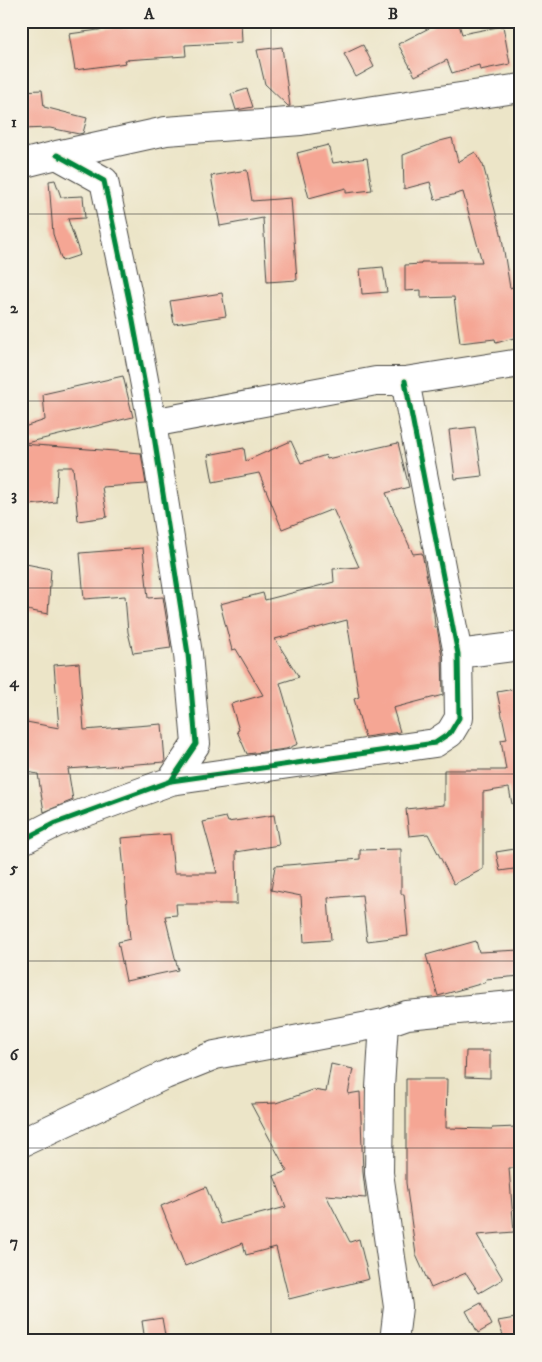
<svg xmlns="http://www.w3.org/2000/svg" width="542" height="1362" viewBox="0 0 542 1362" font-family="'IM FELL DW Pica',serif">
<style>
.building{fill:#f5a694}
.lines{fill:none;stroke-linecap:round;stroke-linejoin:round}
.minor-casing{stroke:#484743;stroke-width:30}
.minor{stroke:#fff;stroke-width:28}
.cycleway-casing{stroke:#f7f3e8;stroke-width:8}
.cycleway{stroke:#00873e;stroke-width:5}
.grid{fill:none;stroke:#2b2b2b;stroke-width:1;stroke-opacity:0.55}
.neatline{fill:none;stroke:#2b2b2b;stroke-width:2}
.grid-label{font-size:16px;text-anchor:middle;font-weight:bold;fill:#2b2b2b}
</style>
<rect width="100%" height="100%" fill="#f7f3e8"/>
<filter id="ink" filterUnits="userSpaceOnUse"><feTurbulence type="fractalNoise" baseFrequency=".02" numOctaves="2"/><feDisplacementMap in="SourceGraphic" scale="10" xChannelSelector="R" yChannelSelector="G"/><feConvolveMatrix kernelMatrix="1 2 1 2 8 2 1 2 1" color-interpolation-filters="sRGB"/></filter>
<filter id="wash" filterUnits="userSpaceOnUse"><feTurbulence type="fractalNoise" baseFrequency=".0096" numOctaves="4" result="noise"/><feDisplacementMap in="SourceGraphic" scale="20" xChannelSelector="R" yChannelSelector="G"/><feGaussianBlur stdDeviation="1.12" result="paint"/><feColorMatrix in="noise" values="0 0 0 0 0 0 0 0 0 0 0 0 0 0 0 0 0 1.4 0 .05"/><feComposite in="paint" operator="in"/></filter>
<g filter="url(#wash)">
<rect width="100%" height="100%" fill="#ece5c8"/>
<g id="blocks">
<path class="building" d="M182 21H241L242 42 185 45 186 56 125 60 126 63 75 70 69 34 120 27V29Z
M432 21H458L462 34 503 26 510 64 480 70 479 65 452 73 447 60 415 76 398 44 433 26Z
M363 45 374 67 356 77 344 54Z
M282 47 290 106H288L265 84 257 50Z
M247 89 253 107 236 110 231 94Z
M42 90 44 107 87 118 83 133 79 134 50 128 21 129V91Z
M452 138 458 162 475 152 483 165 501 233 510 288 515 286 521 309V336L496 343 495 339 460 343 454 297 421 298V290L405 291V265L421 264V262H482L463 192 435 200 430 182 404 189 403 155 440 141Z
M328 145 333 163 367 158 372 190 346 193V188L309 198 297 153Z
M247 170 252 201 291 198 297 280 267 282 263 218 220 226 211 176Z
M55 180 61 197 83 196 85 218 68 219 80 255 62 261 53 234 49 181Z
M383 267 387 292 362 294 360 269Z
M222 293 226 316 174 324 170 301Z
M123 376 133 417 22 444 141 453 146 484 102 487 107 517 78 521 73 467H58L56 502 21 506V428L45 420 43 394Z
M475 427 482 476 455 479 449 430Z
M291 441 301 463 326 455 327 459 398 443 409 487 386 493 413 554 422 553 434 614 435 627H437L442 656 443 695 393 708 400 732 365 737 354 699 359 697 347 620 275 639 299 677 280 683 298 744 286 749 247 754 237 731 239 730 231 704 263 695 236 649 232 650 220 604 263 593 265 600 334 582 333 569 359 567 333 509 282 529 259 473 213 482 208 455 244 448 246 461Z
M143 548 148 598 163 597 171 648 133 653 128 632 125 596 84 599 80 553Z
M21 563 51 569 48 614 21 609Z
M79 663 84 730 162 724 165 762 68 769 73 800 44 812 38 774 21 771V721L59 728 54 665Z
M514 689 521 721V803L512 804 509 788 483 792V869L454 884 428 834 409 836 406 809 444 805V770H506L501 740 507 739 497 692Z
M274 815 279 845 236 852 237 904H176L177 915 165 916 178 970 126 981 118 942 130 939 121 838 170 834 174 873H217L203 822 226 817 228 822Z
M521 848V868L500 871 496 852Z
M401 849V894H404L408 936 367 941 362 895 328 898 331 940 304 942 301 896 271 890 275 866 360 859V850Z
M476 941 479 952 521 950V976L486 979 487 982 438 996 426 955Z
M466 1051H490V1078L465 1077Z
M331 1064 353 1069 348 1094 360 1092 363 1173 366 1198 326 1195 350 1242 359 1239 369 1279 289 1299 276 1247 246 1255 243 1243 185 1266 161 1206 206 1187 221 1224 286 1207 274 1176 287 1171 251 1104 276 1103 313 1090 326 1092Z
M406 1079H447L446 1128 492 1129V1128L517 1127 519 1168H509L514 1232 477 1235 503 1279 479 1293 466 1273 431 1288 416 1255 406 1183Z
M481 1303 492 1325 478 1333 466 1311Z
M521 1317V1341H505L498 1321Z
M162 1318 166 1341H145L142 1321Z"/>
</g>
</g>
<g filter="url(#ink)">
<use href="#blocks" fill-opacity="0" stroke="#484743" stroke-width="1"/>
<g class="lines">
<g class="minor-casing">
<path id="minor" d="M57 155 104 181 130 305 152 423 188 654 196 744 171 781
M21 164 57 155 166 131 301 121 521 88
M152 423 376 381H405L521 363
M458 654 521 646
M21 841 56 823 171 781 435 743 450 733 459 718 458 654 405 381
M384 1023 380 1088 379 1173 398 1307 394 1341
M21 1143 165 1075 215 1055 384 1023 407 1015 521 1004"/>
</g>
<use href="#minor" class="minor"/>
<g class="cycleway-casing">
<path id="cycleway" d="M57 155 104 181 130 305 152 423 188 654 196 744 171 781
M21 841 56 823 171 781 435 743 450 733 459 718 458 654 405 381"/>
</g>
<use href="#cycleway" class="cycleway"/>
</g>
</g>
<path class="grid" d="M271 21V1341M21 214H521M21 401H521M21 588H521M21 774H521M21 961H521M21 1148H521"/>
<rect width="542" height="1362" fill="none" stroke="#f7f3e8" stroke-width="55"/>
<rect x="28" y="28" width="486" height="1306" class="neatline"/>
<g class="grid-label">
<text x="149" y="19">A</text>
<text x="393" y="19">B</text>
<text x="14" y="127">1</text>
<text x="14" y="313">2</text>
<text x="14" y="500">3</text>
<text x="14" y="687">4</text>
<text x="14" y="873">5</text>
<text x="14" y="1060">6</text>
<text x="14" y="1247">7</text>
</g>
</svg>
